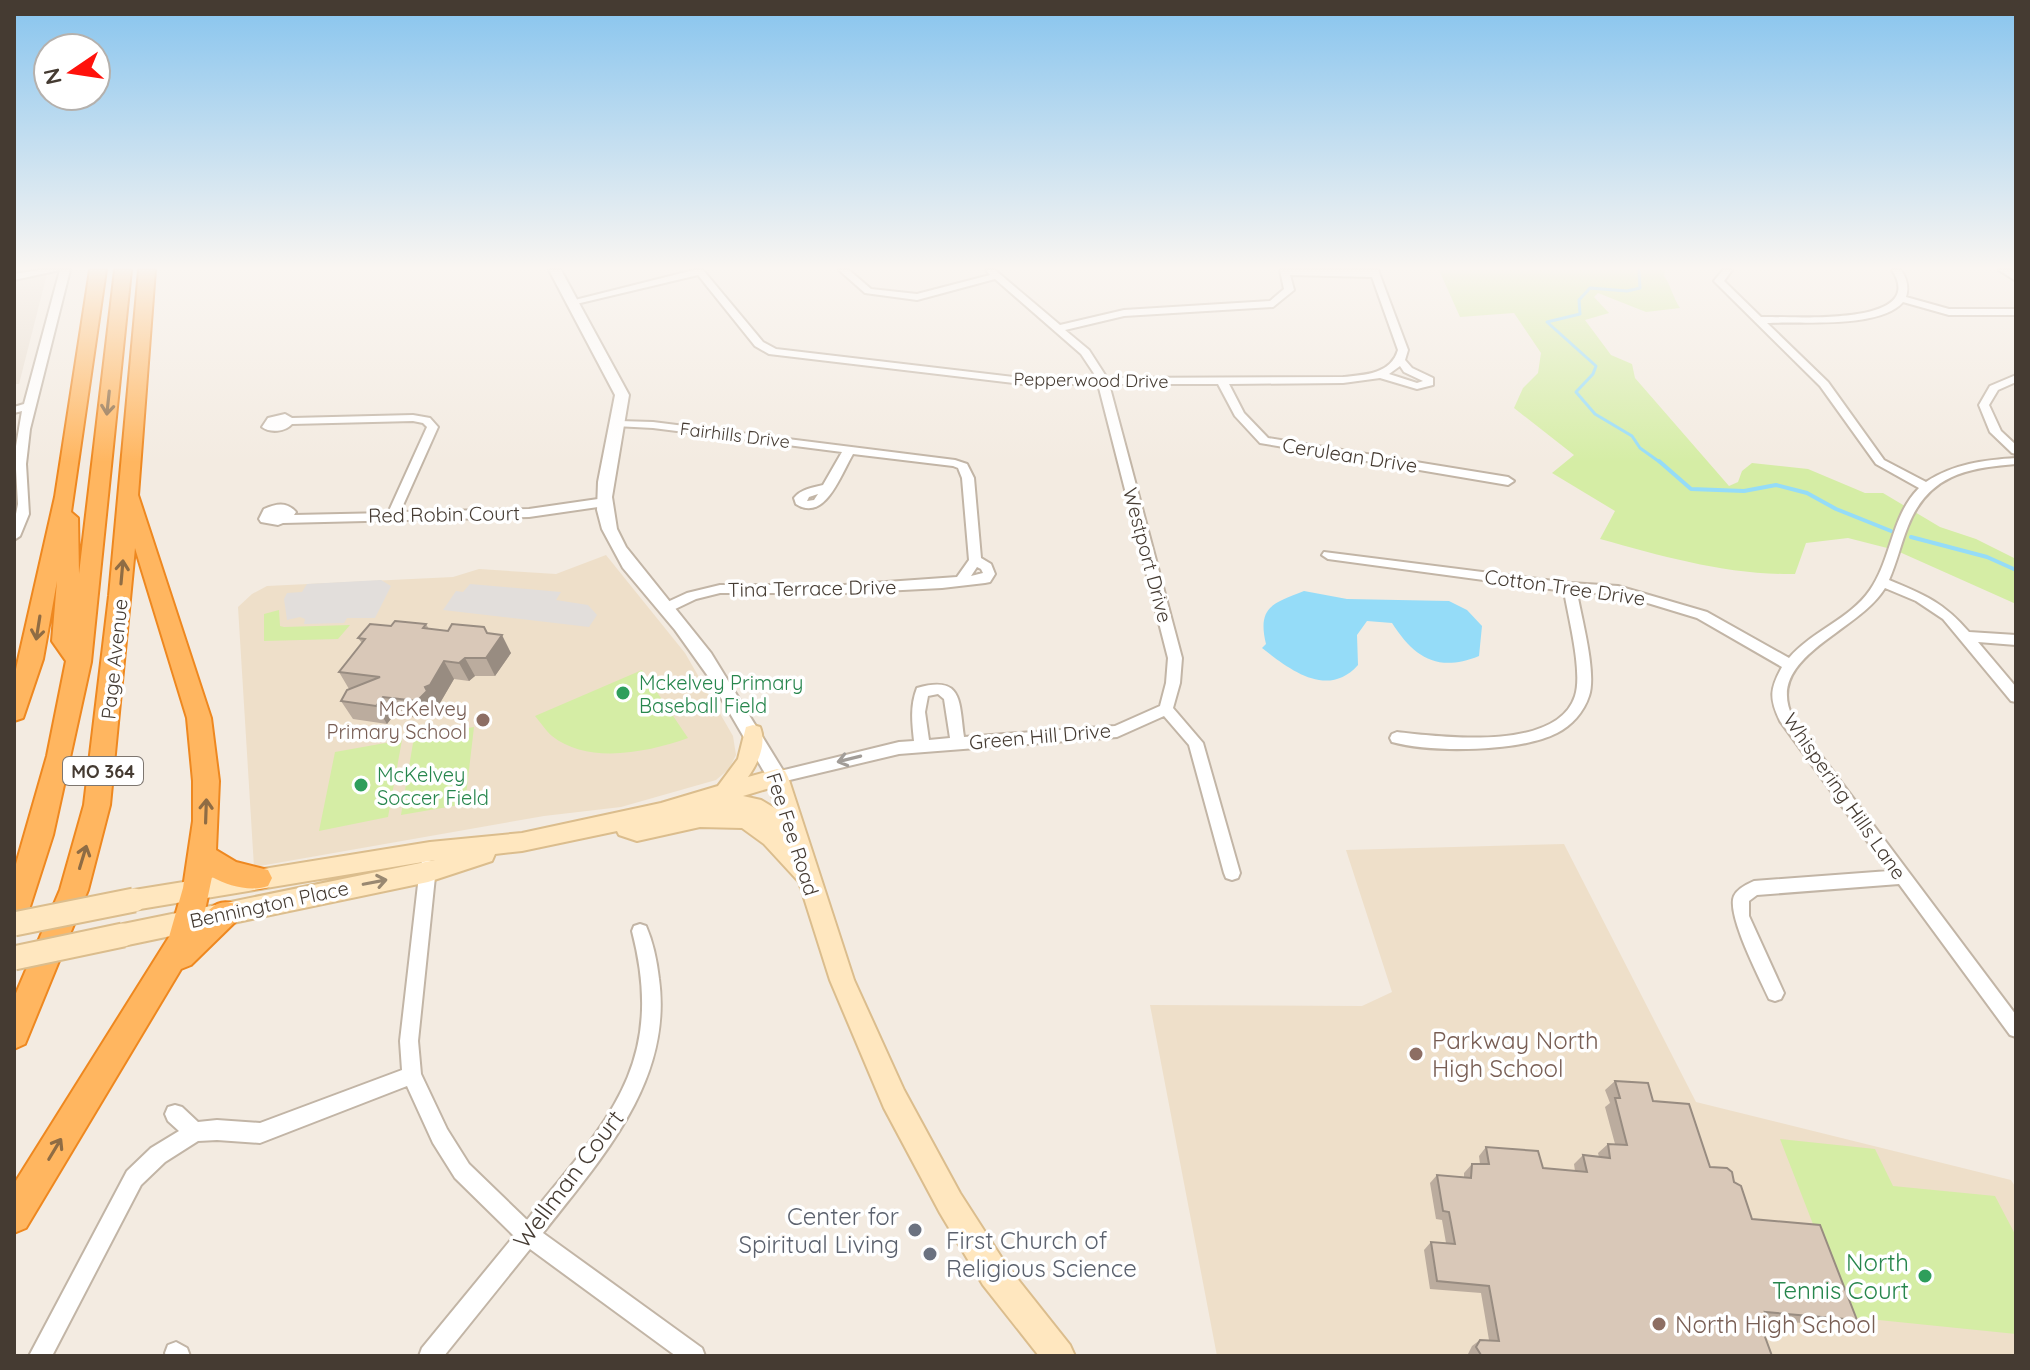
<svg xmlns="http://www.w3.org/2000/svg" width="2030" height="1370" viewBox="0 0 2030 1370" font-family="Quicksand,sans-serif">
<style>
.residential{fill:#e8ddcf}
.education{fill:#eedfc9}
.green{fill:#d5eda5}
.parking{fill:#e2dedb}
.water{fill:#95dcf8}
.lines{fill:none;stroke-linecap:round;stroke-linejoin:round}
.stream-far1{stroke:#95dcf8;stroke-width:3}
.stream{stroke:#95dcf8;stroke-width:4}
.minor-casing{stroke:#c2b5a6;stroke-width:4}
.tertiary-casing{stroke:#c2b5a6;stroke-width:4}
.secondary-casing{stroke:#dbbd8d;stroke-width:4}
.motorway-casing{stroke:#ee8820;stroke-width:4}
.minor{fill:#fff;fill-rule:evenodd}
.tertiary{fill:#fff;fill-rule:evenodd}
.secondary{fill:#ffe7bf;fill-rule:evenodd}
.motorway{fill:#ffb660;fill-rule:evenodd}
.secondary-bridge-casing{stroke:#dbbd8d;stroke-width:27;stroke-linecap:butt}
.secondary-bridge{stroke:#ffe7bf;stroke-width:23}
.wall{fill:#bbac9e}
.shaded-wall{fill:#988c81}
.building{fill:#d9c8b8;stroke:#988c81;stroke-width:2}
.oneway{stroke:#8f6c44}
.oneway2{stroke:#a29d98}
.oneway3{stroke:#998871}
.leisure-dot{fill:#2e9e5b;stroke:#fff;stroke-width:3}
.education-dot{fill:#8d6e63;stroke:#fff;stroke-width:3}
.worship-dot{fill:#6b7280;stroke:#fff;stroke-width:3}
.labels{text-anchor:middle;dominant-baseline:central;stroke-width:7;stroke-linejoin:round;paint-order:stroke}
.far-street-label{font-size:18px;fill:#453b32;stroke:#fff}
.shield{fill:#fff;stroke:#7d7670;stroke-width:2}
.shield-label{font-size:18px;font-weight:bold;fill:#453b32}
.street-label{font-size:20px;fill:#453b32;stroke:#fff}
.leisure-label{font-size:20px;fill:#27864d;stroke:#fff;text-anchor:start}
.education-label{font-size:20px;fill:#785e54;stroke:#fff;text-anchor:end}
.near-education-label{font-size:24px;fill:#785e54;stroke:#fff;text-anchor:start}
.near-street-label{font-size:24px;fill:#453b32;stroke:#fff}
.near-worship-label{font-size:24px;fill:#5b616d;stroke:#fff;text-anchor:end}
.near-leisure-label{font-size:24px;fill:#27864d;stroke:#fff;text-anchor:end}
</style>
<rect width="100%" height="100%" fill="#f3ebe1"/>
<path class="residential" d="M14 270H48L19 384H14Z"/>
<path class="education" d="M606 555 685 653 733 736 736 755 729 769 716 780 621 807 544 816 254 867 238 607 252 594 267 586 453 577 479 569 556 574Z
M1564 844 1696 1102 2011 1180 2016 1188V1356H1217L1150 1005 1362 1006 1392 992 1346 850Z"/>
<path class="green" d="M1439 270H1665L1664 276C1670 283 1673 298 1680 308L1646 312 1598 293 1594 297 1609 313 1585 320 1611 355 1632 364 1635 378 1729 486 1738 482 1742 471 1752 463 1808 469 1865 493H1883L1940 527 1976 539 2016 559V604L1895 550 1848 538 1806 543 1795 574C1727 575 1665 557 1600 539L1615 511 1552 473 1574 455 1514 408 1523 388 1538 373 1541 353 1514 313 1460 317Z
M279 610 280 626 284 627 350 625 338 639 264 641V614Z
M642 670 688 738C649 752 588 765 552 736 546 731 541 723 535 716Z
M474 727 465 804 401 815 414 737Z
M402 740 388 817 319 831 335 752Z
M1780 1139 1875 1149 1893 1186 1995 1196 2016 1236V1334L1849 1317Z"/>
<path class="parking" d="M381 580 391 586 375 618H347L344 623 304 624 305 619 300 617 287 620 284 599 287 593 302 592 307 584Z
M470 584 561 592 556 600 588 605 597 615 589 627 443 610 456 591 463 592Z"/>
<path class="water" d="M1304 591 1347 599 1449 601 1467 610 1482 626 1479 656C1437 673 1414 657 1392 623L1367 621 1357 635 1358 665C1328 699 1290 670 1262 648L1266 644C1257 607 1273 603 1304 591Z"/>
<g class="lines">
<path class="stream-far1" d="M1639 270 1640 288 1627 291 1590 288 1579 300 1580 314 1547 322 1596 366 1593 374 1576 392 1595 414 1632 436 1640 448 1661 463"/>
<path class="stream" d="M1659 461 1691 489 1744 491 1776 485 1807 493 1836 509 1891 531
M1911 537 1987 557 2016 570"/>
<g class="minor-casing">
<path id="minor" d="M40 270H60L14 280V274Z
M60 270H70L30 429 26 464 29 514 20 536 14 540V524L18 504 15 452 22 411 14 413V407L24 404Z
M694 270H703L763 342 776 349 1022 378H1097L1081 354 995 279 917 300 865 293 839 270H849L871 289 917 294 990 275 986 270H995L1060 325 1124 310 1270 301 1284 289 1280 270H1378L1408 350 1405 360 1412 368 1433 378V385L1417 389 1380 378 1343 383 1229 384 1244 413 1268 438 1508 477 1514 481 1508 485 1260 443 1235 416 1218 384H1109L1182 658 1180 683 1173 708 1203 743 1240 873 1238 878 1232 880 1226 878 1224 873 1189 745 1164 716 1117 737 899 754 777 783 772 781 769 777 772 773 899 742 914 741C912 722 910 706 917 688 963 675 959 701 964 737L1115 726 1160 706 1166 683 1168 658 1098 384H1022L769 354 755 346 698 275 572 305 567 302ZM1290 275 1372 277 1398 350C1391 374 1365 375 1343 377L1107 378 1089 350 1065 330 1124 316 1273 307 1294 290ZM1400 366 1404 372 1423 381 1417 383 1389 374ZM938 694 944 699 950 738 929 740 925 712 928 696Z
M1723 270H1732L1724 281 1761 317C1789 316 1930 328 1892 270H1901C1907 279 1909 287 1906 297L1949 309H2016V315H1949L1903 302C1880 329 1801 321 1767 323L1828 382 1884 460 1926 482C1953 464 1984 460 2016 458V464C1967 468 1928 475 1908 526 1901 543 1897 562 1889 580 1925 595 1943 602 1969 632L2016 635V645L1978 642 2016 687V702L2011 701 1943 619 1916 601 1885 588C1858 633 1762 657 1793 718L2016 1015V1037L2010 1035 1899 884 1757 895 1749 901V916L1784 993 1781 999 1775 1001 1769 999C1760 979 1726 914 1734 896 1737 889 1747 884 1754 881L1889 871 1780 721C1769 698 1770 689 1782 667L1697 618 1618 594 1577 592C1581 617 1597 673 1589 696 1584 712 1571 726 1557 733 1520 752 1432 753 1392 742L1390 738 1392 734 1397 732C1441 737 1557 752 1575 696 1583 672 1568 616 1564 591L1328 559 1322 555 1324 552 1570 583 1618 586 1707 612 1789 658C1812 631 1850 619 1870 590 1892 558 1891 516 1919 488L1876 464 1820 386 1716 283 1714 281Z
M1999 270H2010L2016 274V281Z
M2016 375V382L1998 390 1989 405 2001 431 2016 445V454L2012 453 1990 432 1979 405 1990 386Z
M285 414 292 418 413 415 430 418 438 427 400 512 529 509 605 498 611 502 605 506 529 517 283 523 278 525 261 522 259 519 264 509C276 504 286 501 296 512L294 515 388 513 427 427 423 423 413 421 292 424C285 432 270 433 262 427L268 418Z
M619 421 653 422 955 460 967 464 974 478 981 558 991 564 995 574 990 582 985 583 942 588 844 593H720L696 599 671 611H661L659 608 661 605 687 593 720 585H844L957 577 969 560 962 478 958 468 953 466 853 454C841 474 825 523 796 504L794 498C801 489 812 488 823 485L842 452 653 428 615 426V422ZM818 494 814 500 807 501 809 497ZM977 567 981 569 983 573 971 576Z
M428 860 434 862 436 867 418 1041 421 1074 447 1129 469 1164 527 1220C606 1122 667 1066 632 931L634 926 640 924 646 926C653 942 657 961 659 979 673 1081 601 1159 543 1233L702 1348 705 1356H676L530 1249 444 1356H419L422 1348 514 1236 455 1178 433 1143 407 1086 260 1143 217 1140 198 1141 165 1162 141 1185 52 1356H29L127 1171 151 1148 179 1131 168 1121 165 1114 168 1107 175 1105 182 1107 198 1122 217 1120 260 1123 402 1070 400 1041 420 867 422 862Z
M176 1342 187 1348 190 1356H166L165 1353 168 1345Z"/>
</g>
<g class="tertiary-casing">
<path id="tertiary" d="M549 270H561L629 395 612 497 617 529 626 547 711 653 784 772 787 777 784 782H770L710 679 675 630 623 568 602 529 597 510 598 482 615 395Z"/>
</g>
<g class="secondary-casing">
<path id="secondary" d="M753 725 760 727C767 744 758 763 748 777L777 769 785 771 788 777 854 980 904 1090 960 1193 1005 1263 1070 1345 1075 1356H1039L983 1285 940 1213 884 1108 830 980 799 882 764 844 742 828 700 827 637 841 619 835 617 831 522 851 495 854 492 861 428 882 123 946 114 943 111 935 114 927 123 924 435 860 134 910 126 907 122 900 126 893 134 890 430 842 522 833 661 803 718 786 738 759 746 727ZM770 788 776 809 761 800 743 796Z"/>
</g>
<g class="motorway-casing">
<path id="motorway" d="M90 270H106L71 512 78 518 79 574 115 270H131L91 662 53 835 28 913 24 922 14 925V871L47 756 66 661 52 641 57 581 43 659 23 718 14 721V678L55 497Z
M139 270H155L138 495 211 718 219 781 216 850 236 862 268 870 272 878 268 886C251 892 228 886 212 877L204 915C214 905 220 899 235 904L239 913 235 922 191 965 181 969 26 1228 14 1233V1184L169 937 183 888 193 821V781L187 718 135 548 110 805 88 890 25 1044 14 1049V998L60 890 84 805 109 596Z"/>
</g>
<use href="#minor" class="minor"/>
<use href="#tertiary" class="tertiary"/>
<use href="#secondary" class="secondary"/>
<use href="#motorway" class="motorway"/>
<g class="secondary-bridge-casing">
<path id="secondary-bridge" d="M14 924 134 900
M14 958 123 935"/>
</g>
<use href="#secondary-bridge" class="secondary-bridge"/>
</g>
<path class="wall" d="M426 624 429 629 487 633 511 653 495 676H475L469 681 454 679 440 703 435 705 437 709 427 719 394 715 387 724 353 719 341 701 349 689 339 672 362 643 358 638 391 626Z
M1615 1081 1653 1101 1710 1167 1734 1182 1752 1219 1857 1320 1843 1327 1770 1320 1764 1334 1772 1356H1469L1468 1354 1472 1346 1480 1340H1489L1481 1293 1430 1289 1424 1250 1431 1242 1446 1243 1442 1220 1436 1219 1430 1183 1437 1175 1464 1177V1173L1472 1164H1480L1479 1156 1486 1147 1543 1168 1575 1171 1574 1164 1583 1155 1599 1157 1598 1153 1608 1144H1615L1605 1107 1610 1103 1605 1090Z"/>
<path class="shaded-wall" d="M502 635 511 653 495 676 486 658Z
M465 658 475 676 469 681 459 663Z
M444 661 454 679 440 703 435 705 437 709 427 719 417 701Z
M383 697 394 715 387 724 376 706Z"/>
<path class="building" d="M395 621 426 624 423 628 448 631 452 624 484 627 487 633 502 635 486 658H465L459 663 444 661 430 685 425 687 427 691 417 701 383 697 376 706 341 701 347 690 380 677 339 672 365 639 358 638 370 624 391 626Z
M1615 1081 1648 1083 1653 1101 1689 1104 1710 1167 1727 1168 1732 1172 1734 1182 1741 1186 1752 1219 1820 1225 1857 1320 1765 1312 1774 1328 1764 1334 1772 1356 1481 1355 1476 1347 1480 1340 1499 1341 1489 1286 1437 1281 1431 1242 1455 1244 1449 1212 1443 1211 1437 1175 1471 1178 1472 1164H1489L1486 1147 1538 1151 1543 1168 1587 1172 1583 1155 1610 1158 1608 1144 1627 1145 1615 1098H1620Z"/>
<defs><path id="oneway-shaft" d="M-6 0H5M1.5-3L5.5 0L1.5 3" fill="none" stroke-width="1.6" stroke-linecap="round" stroke-linejoin="round" transform="scale(2)"/></defs>
<g class="oneway">
<use href="#oneway-shaft" transform="translate(108 403) rotate(96)"/>
<use href="#oneway-shaft" transform="translate(122 572) rotate(-85)"/>
<use href="#oneway-shaft" transform="translate(38 628) rotate(99)"/>
<use href="#oneway-shaft" transform="translate(206 811) rotate(-88)"/>
<use href="#oneway-shaft" transform="translate(83 857) rotate(-73)"/>
<use href="#oneway-shaft" transform="translate(55 1149) rotate(-59)"/>
</g>
<use class="oneway2" href="#oneway-shaft" transform="translate(849 759) rotate(166)"/>
<use class="oneway3" href="#oneway-shaft" transform="translate(375 882) rotate(-11)"/>
<linearGradient id="sky" x2="0" y2="1"><stop stop-color="#87c4ee"/><stop offset="0.58" stop-color="#faf6f2"/><stop offset="1" stop-color="#faf6f2" stop-opacity="0"/></linearGradient>
<rect width="2030" height="462" fill="url(#sky)"/>
<g class="leisure-dot">
<circle cx="623" cy="693" r="8"/>
<circle cx="361" cy="785" r="8"/>
<circle cx="1925" cy="1276" r="8"/>
</g>
<g class="education-dot">
<circle cx="483" cy="720" r="8"/>
<circle cx="1416" cy="1054" r="8"/>
<circle cx="1659" cy="1324" r="8"/>
</g>
<g class="worship-dot">
<circle cx="915" cy="1230" r="8"/>
<circle cx="930" cy="1254" r="8"/>
</g>
<g class="labels">
<g class="far-street-label">
<text transform="translate(1091 380) rotate(1)">Pepperwood Drive</text>
<text transform="translate(735 435) rotate(7)">Fairhills Drive</text>
</g>
<rect class="shield" x="63" y="757" width="80" height="28" rx="6"/>
<g class="shield-label">
<text x="103" y="771">MO 364</text>
</g>
<g class="street-label">
<text transform="translate(1350 455) rotate(9)">Cerulean Drive</text>
<text transform="translate(444 514) rotate(-1)">Red Robin Court</text>
<text transform="translate(1148 555) rotate(75)">Westport Drive</text>
<text transform="translate(1565 587) rotate(8)">Cotton Tree Drive</text>
<text transform="translate(812 588) rotate(-1)">Tina Terrace Drive</text>
<text transform="translate(114 659) rotate(-84)">Page Avenue</text>
<text transform="translate(1040 736) rotate(-5)">Green Hill Drive</text>
<text transform="translate(1845 796) rotate(55)">Whispering Hills Lane</text>
<text transform="translate(793 834) rotate(72)">Fee Fee Road</text>
<text transform="translate(269 904) rotate(-12)">Bennington Place</text>
</g>
<g class="leisure-label">
<text x="639" y="682">Mckelvey Primary<tspan x="639" dy="23">Baseball Field</tspan></text>
<text x="377" y="774">McKelvey<tspan x="377" dy="23">Soccer Field</tspan></text>
</g>
<g class="education-label">
<text x="467" y="708">McKelvey<tspan x="467" dy="23">Primary School</tspan></text>
</g>
<g class="near-education-label">
<text x="1432" y="1040">Parkway North<tspan x="1432" dy="28">High School</tspan></text>
<text x="1675" y="1324">North High School</text>
</g>
<g class="near-street-label">
<text transform="translate(568 1179) rotate(-53)">Wellman Court</text>
</g>
<g class="near-worship-label">
<text x="899" y="1216">Center for<tspan x="899" dy="28">Spiritual Living</tspan></text>
<text x="946" y="1240" text-anchor="start">First Church of<tspan x="946" dy="28">Religious Science</tspan></text>
</g>
<g class="near-leisure-label">
<text x="1909" y="1262">North<tspan x="1909" dy="28">Tennis Court</tspan></text>
</g>
</g>
<rect width="2030" height="1370" fill="none" stroke="#453b32" stroke-width="32"/>
<g transform="translate(72 72) rotate(257)"><circle r="38" fill="#ffffff" stroke="#b5b1ad" stroke-width="2"/>
<path d="M0-6L14 30L0 20L-14 30Z" fill="#ff120c"/>
<text y="-12" font-size="22" font-weight="bold" text-anchor="middle" fill="#453b32">N</text>
</g>
</svg>
